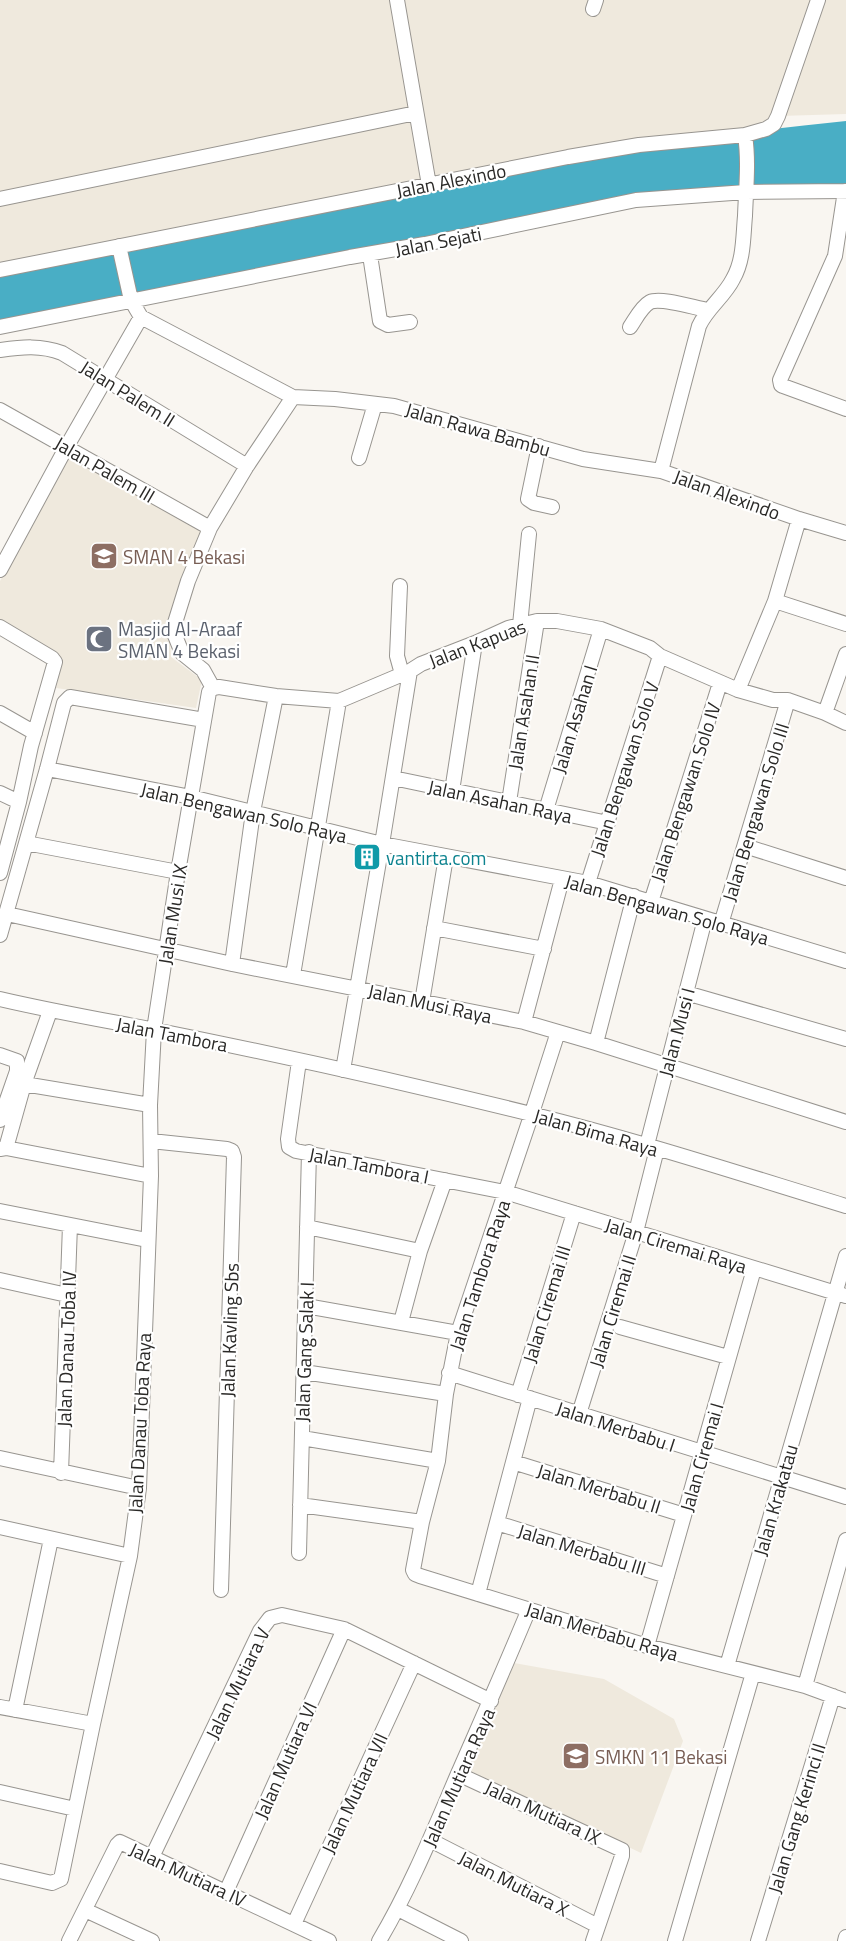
<svg xmlns="http://www.w3.org/2000/svg" width="846" height="1941" viewBox="0 0 846 1941" font-family="'Titillium Web',sans-serif">
<style>
.built{fill:#efe9dd}
.water{fill:#49aec5}
.lines{fill:none;stroke-linecap:round;stroke-linejoin:round}
.minor-casing{stroke:#989590;stroke-width:16}
.minor{stroke:#fff;stroke-width:14}
.labels{text-anchor:middle;dominant-baseline:central;stroke-width:4.5;stroke-linejoin:round;paint-order:stroke}
.street-label{font-size:19px;fill:#2a2927;stroke:#fff}
.education-label{font-size:19px;fill:#785e54;stroke:#fff;text-anchor:start}
.worship-label{font-size:19px;fill:#5b616d;stroke:#fff;text-anchor:start}
.culture-label{font-size:19px;fill:#0d838f;stroke:#fff;text-anchor:start}
</style>
<rect width="100%" height="100%" fill="#f9f6f1"/>
<path class="built" d="M0 0H846V114L779 116 774 124 0 269Z
M70 454 202 531 169 624 171 657 202 680 196 708 56 688 63 659 0 620V581Z
M514 1663 604 1679 674 1719 683 1741 641 1853 468 1770Z"/>
<path class="water" d="M846 121V191L642 200 0 327V270C281 214 561 149 846 121Z"/>
<g class="lines">
<g class="minor-casing">
<path id="minor" d="M397 0 429 185
M593 9 596 0
M745 135C749 162 746 188 745 216 743 237 744 260 733 279 724 297 707 308 699 326L661 471 799 519 846 533
M845 191 835 256 780 380 781 385 783 386 846 409
M0 199 416 113
M370 255 380 321 388 325 410 322
M0 270 568 157 639 145 745 135 766 129 774 124 778 116 818 0
M141 317 293 397 335 399 394 406 583 459 661 471
M0 327 350 257 425 244 636 200 746 192 846 191
M630 327C635 320 641 307 650 302 661 297 695 308 708 310
M0 350C22 347 41 345 62 353L247 466
M0 410 210 528
M539 446 528 499 534 503 552 507
M359 458 375 404
M0 570 67 446 141 317 131 300 119 246
M400 586 397 656 402 674
M775 601 846 624
M520 625 529 534
M0 627 52 658 55 662 31 746 19 802 0 873
M213 688 219 687 276 696 339 701 410 671 421 664 475 643 508 628 537 621H557L601 629 650 648 660 656 738 690 773 700H788L825 713 846 723
M213 688 203 670 182 653 174 633V626L188 581 210 528 247 466 293 397
M738 690 775 601 799 519
M0 713 35 733
M825 713 846 654
M47 769 191 797 382 844 588 883 846 961
M393 778 608 823
M452 791 475 643
M0 793 19 802
M509 802 537 621
M546 810 601 629
M26 843 178 872
M745 846 846 878
M588 883 660 656
M651 902 720 683
M7 914 232 964 524 1022 596 1043 846 1122
M721 924 788 700
M434 928 544 949
M0 935 47 769 64 703 70 697 204 720
M232 964 253 812 276 696
M293 975 339 701
M686 993 846 1039
M0 999C51 1011 103 1020 155 1030 280 1055 406 1083 531 1114 637 1140 741 1174 846 1206
M422 1002 446 857
M524 1022 562 879
M558 1032 530 1119 458 1333 446 1394 438 1461 422 1522 413 1570 415 1574 420 1576 647 1646 805 1686 846 1701
M596 1043 634 896
M0 1055 17 1061V1071L0 1120
M299 1061 288 1139 289 1147 296 1151 505 1192 846 1296
M343 1070 382 844 410 671
M24 1084 150 1105
M151 1141 227 1149 232 1151 234 1157 221 1590
M647 1145 705 919
M6 1148 24 1084 50 1011
M0 1149 6 1148 151 1176
M0 1211 147 1240
M307 1227 420 1251
M0 1280 67 1295
M306 1306 458 1333
M401 1322 420 1251 445 1180
M620 1327 728 1357
M304 1372 446 1394
M449 1373 846 1497
M518 1395 574 1213
M579 1414 636 1232 657 1149
M302 1438 438 1461
M0 1458 139 1488
M513 1462 684 1515
M61 1473 70 1225
M300 1505 422 1522
M497 1523 667 1576
M0 1527 130 1556
M299 1553 309 1152
M478 1594 530 1398
M647 1646 754 1269
M727 1666 846 1256
M805 1686 846 1540
M0 1707 93 1724
M15 1710 51 1539
M458 1774 622 1850V1856L593 1941
M0 1792 75 1809
M430 1840 598 1926
M152 1857 260 1631 270 1618 282 1615 344 1629 491 1701
M0 1871 52 1883 61 1879 93 1724 130 1556 139 1488 151 1176 150 1105 154 1030 178 872 209 692 213 688
M226 1892 344 1629
M398 1909 461 1941
M85 1910 152 1941
M294 1924 414 1663
M69 1941 117 1845 120 1842 329 1941
M379 1941C410 1889 433 1832 457 1776 481 1721 506 1665 529 1609
M675 1941 753 1673
M758 1941 833 1696
M845 1941 846 1937"/>
</g>
<use href="#minor" class="minor"/>
</g>
<defs>
<g id="school-square" transform="scale(1.4375)"><rect x="-9" y="-9" width="18" height="18" rx="4" fill="#8d6e63" stroke="#fff"/><path d="M0-5L7-2L0 1L-7-2ZM-4 1L0 2.5L4 1V4Q0 6-4 4Z" fill="#fff"/></g>
<g id="mosque-square" transform="scale(1.4375)"><rect x="-9" y="-9" width="18" height="18" rx="4" fill="#6b7280" stroke="#fff"/><path d="M3.5-4.9A6 6 0 1 0 3.5 4.9A5 5 0 1 1 3.5-4.9Z" fill="#fff"/></g>
<g id="building-square" transform="scale(1.4375)"><rect x="-9" y="-9" width="18" height="18" rx="4" fill="#0f9aa8" stroke="#fff"/><path d="M-4-6H4V6H1V3H-1V6H-4ZM-2.5-4.3h1.7v1.8h-1.7ZM.8-4.3h1.7v1.8H.8ZM-2.5-1h1.7V.8h-1.7ZM.8-1h1.7V.8H.8Z" fill="#fff"/></g>
</defs>
<g fill-rule="evenodd">
<use href="#school-square" x="104" y="556"/>
<use href="#mosque-square" x="99" y="639"/>
<use href="#building-square" x="367" y="857"/>
<use href="#school-square" x="576" y="1756"/>
</g>
<g class="labels">
<g class="street-label">
<text transform="translate(451 180) rotate(-11)">Jalan Alexindo</text>
<text transform="translate(438 241) rotate(-11)">Jalan Sejati</text>
<text transform="translate(128 393) rotate(32)">Jalan Palem II</text>
<text transform="translate(478 429) rotate(16)">Jalan Rawa Bambu</text>
<text transform="translate(105 469) rotate(30)">Jalan Palem III</text>
<text transform="translate(727 494) rotate(20)">Jalan Alexindo</text>
<text transform="translate(477 643) rotate(-21)">Jalan Kapuas</text>
<text transform="translate(523 712) rotate(-81)">Jalan Asahan II</text>
<text transform="translate(574 719) rotate(-73)">Jalan Asahan I</text>
<text transform="translate(624 769) rotate(-72)">Jalan Bengawan Solo V</text>
<text transform="translate(685 792) rotate(-72)">Jalan Bengawan Solo IV</text>
<text transform="translate(500 801) rotate(12)">Jalan Asahan Raya</text>
<text transform="translate(244 812) rotate(13)">Jalan Bengawan Solo Raya</text>
<text transform="translate(755 812) rotate(-73)">Jalan Bengawan Solo III</text>
<text transform="translate(667 909) rotate(16)">Jalan Bengawan Solo Raya</text>
<text transform="translate(172 914) rotate(-81)">Jalan Musi IX</text>
<text transform="translate(430 1003) rotate(12)">Jalan Musi Raya</text>
<text transform="translate(676 1032) rotate(-75)">Jalan Musi I</text>
<text transform="translate(172 1034) rotate(11)">Jalan Tambora</text>
<text transform="translate(596 1132) rotate(16)">Jalan Bima Raya</text>
<text transform="translate(369 1165) rotate(11)">Jalan Tambora I</text>
<text transform="translate(676 1245) rotate(17)">Jalan Ciremai Raya</text>
<text transform="translate(479 1275) rotate(-72)">Jalan Tambora Raya</text>
<text transform="translate(546 1304) rotate(-73)">Jalan Ciremai III</text>
<text transform="translate(612 1311) rotate(-73)">Jalan Ciremai II</text>
<text transform="translate(229 1330) rotate(-88)">Jalan Kavling Sbs</text>
<text transform="translate(66 1349) rotate(-88)">Jalan Danau Toba IV</text>
<text transform="translate(304 1352) rotate(-88)">Jalan Gang Salak I</text>
<text transform="translate(139 1423) rotate(-87)">Jalan Danau Toba Raya</text>
<text transform="translate(616 1426) rotate(18)">Jalan Merbabu I</text>
<text transform="translate(701 1457) rotate(-74)">Jalan Ciremai I</text>
<text transform="translate(599 1488) rotate(17)">Jalan Merbabu II</text>
<text transform="translate(775 1500) rotate(-74)">Jalan Krakatau</text>
<text transform="translate(582 1549) rotate(17)">Jalan Merbabu III</text>
<text transform="translate(602 1631) rotate(17)">Jalan Merbabu Raya</text>
<text transform="translate(237 1683) rotate(-64)">Jalan Mutiara V</text>
<text transform="translate(285 1760) rotate(-66)">Jalan Mutiara VI</text>
<text transform="translate(458 1777) rotate(-66)">Jalan Mutiara Raya</text>
<text transform="translate(354 1793) rotate(-65)">Jalan Mutiara VII</text>
<text transform="translate(543 1812) rotate(25)">Jalan Mutiara IX</text>
<text transform="translate(796 1818) rotate(-73)">Jalan Gang Kerinci II</text>
<text transform="translate(188 1874) rotate(25)">Jalan Mutiara IV</text>
<text transform="translate(514 1883) rotate(27)">Jalan Mutiara X</text>
</g>
<g class="education-label">
<text x="123" y="556">SMAN 4 Bekasi</text>
<text x="595" y="1756">SMKN 11 Bekasi</text>
</g>
<g class="worship-label">
<text x="118" y="628">Masjid Al-Araaf<tspan x="118" dy="22">SMAN 4 Bekasi</tspan></text>
</g>
<g class="culture-label">
<text x="386" y="857">vantirta.com</text>
</g>
</g>
</svg>
